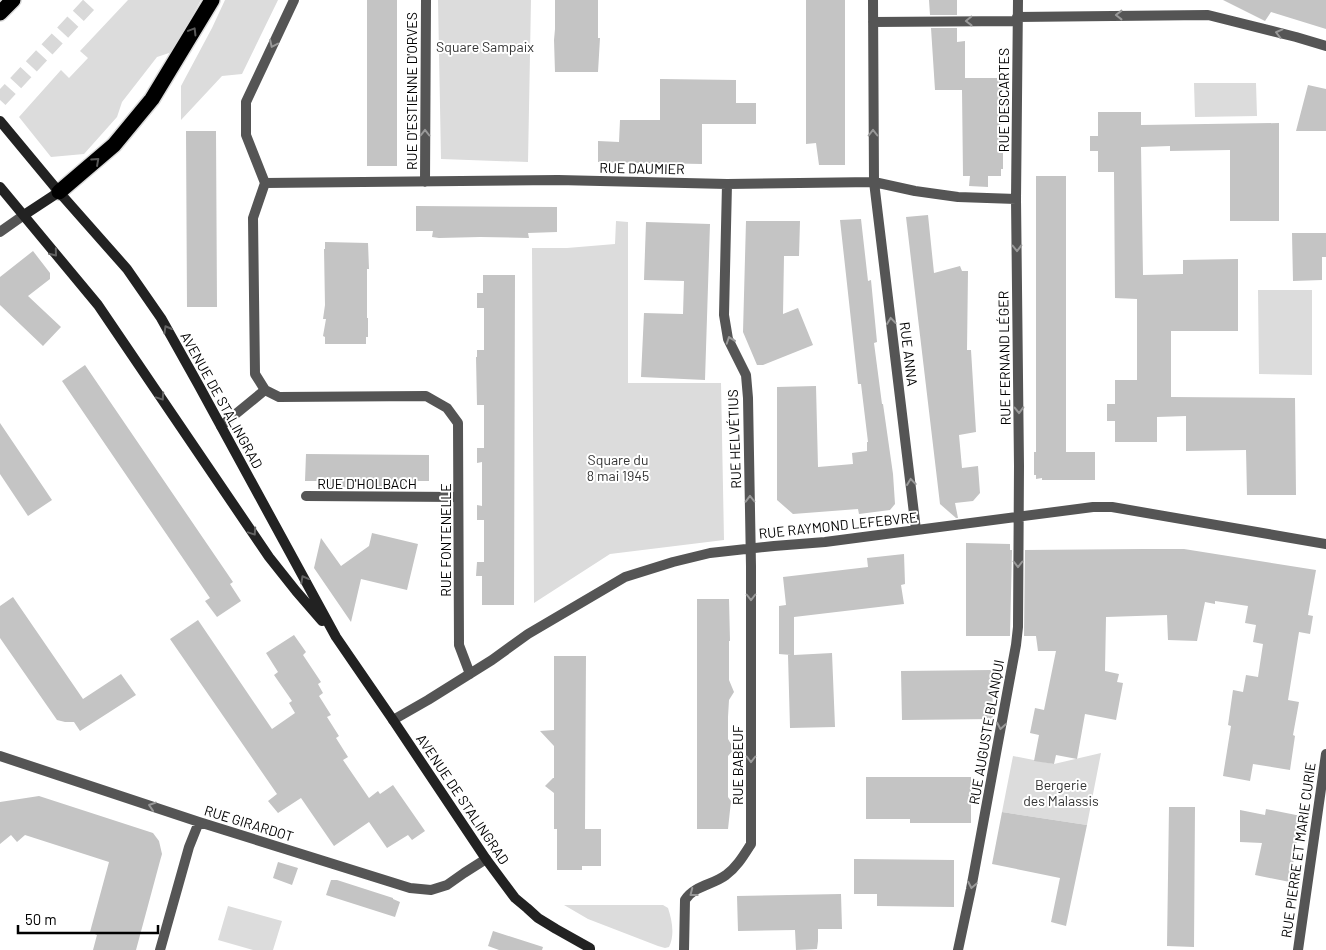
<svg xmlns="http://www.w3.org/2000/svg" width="1326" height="950" viewBox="0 0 1326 950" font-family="Barlow,sans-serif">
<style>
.green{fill:#dcdcdc}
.building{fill:#c4c4c4}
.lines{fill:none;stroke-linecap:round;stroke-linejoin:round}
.motorway-tunnel{stroke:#d9d9d9;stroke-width:15;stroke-dasharray:15 8;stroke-linecap:butt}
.motorway-casing{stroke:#dbdbdb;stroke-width:18}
.minor{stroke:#555;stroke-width:10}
.secondary{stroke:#222;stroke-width:10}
.motorway{stroke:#000;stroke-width:15}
.oneway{stroke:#999}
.oneway2{stroke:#595959}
.oneway3{stroke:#646464}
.labels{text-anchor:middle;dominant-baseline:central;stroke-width:4;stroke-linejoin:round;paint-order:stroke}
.park-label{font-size:14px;fill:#333;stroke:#fff}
.street-label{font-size:14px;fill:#000;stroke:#fff}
</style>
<rect width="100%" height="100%" fill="#fff"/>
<path class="green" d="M128 0H201L172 52 157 57 122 102 117 117 84 154 51 157 19 117 61 70 69 78 88 58 80 51Z
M225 0H278L242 74 222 76 181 120V86L212 28Z
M438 0H531L528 162 441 159Z
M1194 83H1256L1257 116 1195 117Z
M616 221 628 222V383H721L724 540 610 554 534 603 532 248H567L615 244Z
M1258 290H1312V375L1259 374Z
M1101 753 1087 825 1002 812 1013 756 1054 764Z
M564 905H663L668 908C672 920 675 935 669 947L665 948 658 946 588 919Z
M228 906 282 921 273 950H253L218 940Z"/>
<path class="building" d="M367 0H397V166H367Z
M555 0H598V38H600L598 72H555L554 40 555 29Z
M806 0H845V165H819L816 143 806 144Z
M929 0H957V15H930Z
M1223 0H1326V29L1271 12 1265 21Z
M931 28H957V42L965 41V78H1001V94H1002L1003 111H1000L1001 151H1003V169H1001V176H988V187L969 186 970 176H963L962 90H935Z
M660 79 736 80V103H756V124H702V164L598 162V141L619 142 620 120H660Z
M1308 85 1326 89V131H1296Z
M1098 112H1141V125L1279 123V221H1230V150L1170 151V146L1141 147 1143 275 1183 274V260L1238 259V331H1171V397L1295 398 1296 495H1247L1246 450 1186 451V416L1157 417V442H1115V421H1107V404H1115V380H1137V299L1115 298 1114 172H1098V151H1090V136H1098Z
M186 131H216L217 307H187Z
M1036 176H1066V452H1095V480H1042V478L1036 479V475H1034V452H1036Z
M416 206 557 207V232L528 233 529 238 480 237 439 238 432 237 433 231H416Z
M928 215 934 273 960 266 962 271H968L967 350H971L976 432 959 435 962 468 978 466 980 493 973 501 955 503 958 518H956L940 504 906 217Z
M861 219 868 281 871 280 877 342 874 343 882 404H883L893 474 895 504 890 510 859 514 858 509 793 514 777 500V387L816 386 818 467 853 464 852 453 867 451V442H868L861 384H858L840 220Z
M746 221H800L799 256H784L783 314 798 308 813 345 763 365H757L743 332Z
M646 222 710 224 705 380 641 377 644 313 683 314 684 281 644 280Z
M1292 233H1326V257H1322V280L1293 281Z
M325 242 368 243 369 269H367V318H368V337H366V344H325V337L323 336 326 319H323L325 305 324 249H325Z
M33 251 50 273V279L28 296 61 327 43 346 0 305V277Z
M483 275H515L514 605H482V576H476L477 562H484V520H477V505L482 506V462L477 463V448H484V405H477L476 357H477V350H484V308H477V293H483Z
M85 365 233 582 230 584 241 601 217 617 205 601 210 598 62 381Z
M0 423 52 500 28 516 0 474Z
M306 454 429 455V481H417V488L321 487V481H305Z
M372 533 418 544 407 590 361 579 351 622 314 568 321 538 341 566 369 546Z
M966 543 1010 544V550H1012L1010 636H966Z
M1143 549H1184L1316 570 1308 615 1313 616 1310 634 1299 632 1288 700 1299 702 1293 735 1295 736 1290 770 1253 764 1250 781 1223 776 1231 726 1228 725 1233 690 1243 692 1246 675 1258 677 1263 644 1253 642 1256 625 1245 623 1248 606 1215 601V604L1205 602 1197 641 1168 640 1167 615 1106 617 1105 671 1119 674 1117 682 1123 683 1116 720 1085 714 1077 759 1056 755 1054 764 1034 761 1039 735 1030 733 1035 708 1044 710 1056 651H1038L1036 636H1024L1025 550Z
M904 554 905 584 901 585 904 604 794 617V655L832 653 835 727 790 728 788 655H791L779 654V606L786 605 783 577 868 567 867 558Z
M13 597 83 699 121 674 136 695 80 731 74 722H65L57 720 0 638V606Z
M697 599H729L730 641H729V680L734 692 729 700 728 717V739L734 749 728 756V797L731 801 728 829H697Z
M198 620 272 729 295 713 289 703 292 701 274 675 278 672 266 653 294 635 306 652 303 655 321 682 318 684 323 693 319 696 331 715 327 717 339 736 336 738 348 757 343 760 369 798 378 791 380 794 393 785 425 831 412 840 408 835 387 848 369 822 334 846 301 798 278 813 268 801 277 794 170 639Z
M554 656H586L585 829H601V866H582V870H557V829H554V793L545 786 553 778H554V746L540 731 554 730Z
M992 670 993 719 902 720 901 671Z
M866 777H971V823H910V819H866Z
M39 796 153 833 159 841 162 854 160 861 136 950H93L97 935 90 932 109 862 25 835 17 842 11 835 0 844V802Z
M1169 807H1195L1194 947 1167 946Z
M1266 809 1301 816 1290 882 1255 875 1262 843 1240 842V810L1265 815Z
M1002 812 1087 825 1066 926 1051 922 1060 878 992 864Z
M854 859 954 860V907L877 906V894H854Z
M278 862 298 868 292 885 273 878Z
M331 880H337L393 898V899L400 902 395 917 326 895Z
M841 894 842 929H818V941L817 949 796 950 795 930 738 931 737 896Z
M493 931 543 947 542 950H499L488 946Z"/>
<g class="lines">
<path class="motorway-tunnel" d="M0 100 93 0"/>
<g class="motorway-casing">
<path id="motorway" d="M0 13 13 0
M59 192 114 145 152 99 212 0"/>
</g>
<path class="minor" d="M294 0 246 102V135L265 183 253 218 255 374 265 390 279 397 426 396 447 408 458 423 459 645 470 674
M873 0 874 182 916 530
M1017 17 1208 15 1296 37 1326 46
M873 22 1018 21
M425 182 426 0
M265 183 558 180 727 184 874 182 915 191 958 197 1016 199
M0 232 24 215
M221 426 265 390
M306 496 458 497
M393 720 428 700 492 660 528 634 625 577 673 562 710 553 774 546 825 542 1093 507H1112L1326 544
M0 756 199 822 410 888 431 890 447 885 464 873 486 859
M160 950 189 847 199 822
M684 950 685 900C695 885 713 885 726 875 737 867 744 855 751 844V566L748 398 746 375 728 339 724 315 727 184
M958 950 971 889 1016 645 1018 627 1019 466 1016 199 1018 0
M1298 950 1326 754"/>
<path class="secondary" d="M0 121 59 192 127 269 161 318 198 384 336 637 393 720 486 859 515 898 527 908 538 918 556 929 590 948V950
M0 187 98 305 269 557 296 591 322 621
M24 215 59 192"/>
<use href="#motorway" class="motorway"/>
</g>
<defs><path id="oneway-chevron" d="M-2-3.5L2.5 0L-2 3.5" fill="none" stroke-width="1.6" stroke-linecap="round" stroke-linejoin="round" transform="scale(1.25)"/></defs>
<g class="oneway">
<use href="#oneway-chevron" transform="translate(1119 15) rotate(180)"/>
<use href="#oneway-chevron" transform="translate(969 21) rotate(179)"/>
<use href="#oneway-chevron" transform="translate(1279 33) rotate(-166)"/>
<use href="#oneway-chevron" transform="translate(273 44) rotate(115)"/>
<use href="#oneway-chevron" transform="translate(425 133) rotate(-90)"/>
<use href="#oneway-chevron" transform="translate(873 133) rotate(-90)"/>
<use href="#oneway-chevron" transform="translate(1017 248) rotate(89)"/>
<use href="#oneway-chevron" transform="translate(891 321) rotate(-97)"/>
<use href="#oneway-chevron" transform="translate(730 340) rotate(-109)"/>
<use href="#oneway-chevron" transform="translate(1019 410) rotate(89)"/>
<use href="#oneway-chevron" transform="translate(911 482) rotate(-97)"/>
<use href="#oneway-chevron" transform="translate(750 499) rotate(-91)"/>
<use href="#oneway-chevron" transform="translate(1018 564) rotate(90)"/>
<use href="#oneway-chevron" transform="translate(751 597) rotate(90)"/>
<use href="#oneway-chevron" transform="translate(1001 726) rotate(100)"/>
<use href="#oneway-chevron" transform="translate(751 759) rotate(90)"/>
<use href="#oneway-chevron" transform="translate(152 806) rotate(-162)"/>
<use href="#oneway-chevron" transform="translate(972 885) rotate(101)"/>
<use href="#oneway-chevron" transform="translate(693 893) rotate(142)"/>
</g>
<g class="oneway2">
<use href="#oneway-chevron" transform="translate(193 31) rotate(-59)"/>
<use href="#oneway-chevron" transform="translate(96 161) rotate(-42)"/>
</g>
<g class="oneway3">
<use href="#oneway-chevron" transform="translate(54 253) rotate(51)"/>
<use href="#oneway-chevron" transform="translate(167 329) rotate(-120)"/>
<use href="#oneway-chevron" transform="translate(161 397) rotate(56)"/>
<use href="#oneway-chevron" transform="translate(253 532) rotate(56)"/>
<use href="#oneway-chevron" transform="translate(304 579) rotate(-119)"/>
</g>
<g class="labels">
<g class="park-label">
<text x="485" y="46">Square Sampaix</text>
<text x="618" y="459">Square du<tspan x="618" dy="16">8 mai 1945</tspan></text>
<text x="1061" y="784">Bergerie<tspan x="1061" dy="16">des Malassis</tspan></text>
</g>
<g class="street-label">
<text transform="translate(411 91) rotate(-90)">RUE D'ESTIENNE D'ORVES</text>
<text transform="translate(1003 100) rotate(-90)">RUE DESCARTES</text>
<text transform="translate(642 168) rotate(1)">RUE DAUMIER</text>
<text transform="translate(909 354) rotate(83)">RUE ANNA</text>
<text transform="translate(1004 358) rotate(-91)">RUE FERNAND LÉGER</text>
<text transform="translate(222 400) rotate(61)">AVENUE DE STALINGRAD</text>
<text transform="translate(734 439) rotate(-92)">RUE HELVÉTIUS</text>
<text x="367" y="483">RUE D'HOLBACH</text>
<text transform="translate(838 525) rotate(-6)">RUE RAYMOND LEFEBVRE</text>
<text transform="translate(445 540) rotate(-90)">RUE FONTENELLE</text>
<text transform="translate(986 732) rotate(-80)">RUE AUGUSTE BLANQUI</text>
<text transform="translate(737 765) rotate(-90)">RUE BABEUF</text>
<text transform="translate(463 799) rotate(56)">AVENUE DE STALINGRAD</text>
<text transform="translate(249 823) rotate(17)">RUE GIRARDOT</text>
<text transform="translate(1298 850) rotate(-82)">RUE PIERRE ET MARIE CURIE</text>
</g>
</g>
<path d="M18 925v8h140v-8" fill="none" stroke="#000000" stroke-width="2.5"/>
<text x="25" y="925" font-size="15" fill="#000000" stroke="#ffffff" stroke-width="4" paint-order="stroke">50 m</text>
</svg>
